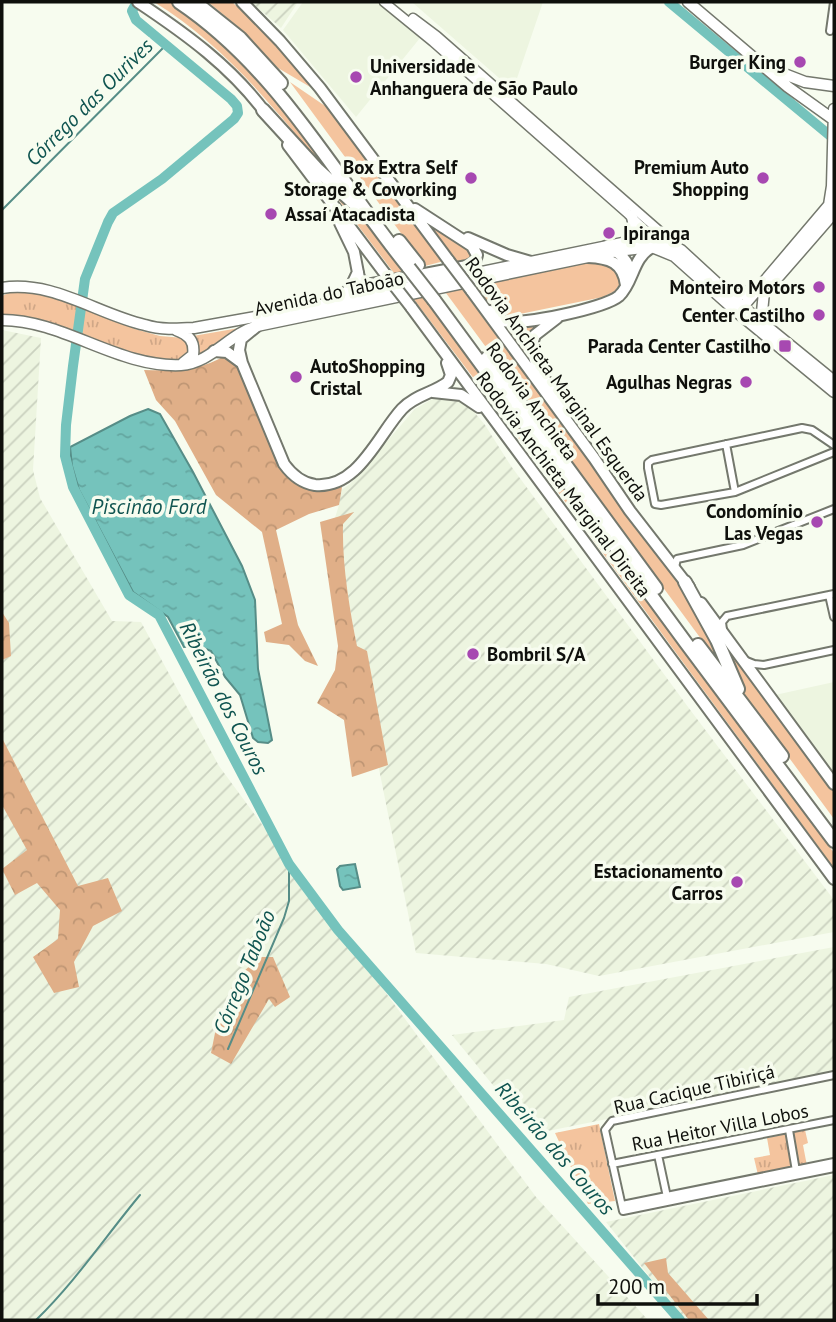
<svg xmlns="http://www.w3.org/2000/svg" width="836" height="1322" viewBox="0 0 836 1322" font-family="'PT Sans',sans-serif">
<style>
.built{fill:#edf5e0}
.industrial{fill:url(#industrial-furrows)}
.grass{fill:#f4c49e}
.forest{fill:url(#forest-crowns)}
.park{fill:url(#park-tufts)}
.water{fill:url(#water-ripples);stroke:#568d87;stroke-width:2}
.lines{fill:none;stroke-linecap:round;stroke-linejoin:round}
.stream{stroke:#568d87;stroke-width:2}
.river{stroke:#75c3bc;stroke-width:10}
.minor-casing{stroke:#74786d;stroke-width:10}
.tertiary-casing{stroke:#74786d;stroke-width:11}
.primary-casing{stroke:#74786d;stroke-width:13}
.trunk-casing{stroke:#74786d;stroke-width:14}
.motorway-casing{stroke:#74786d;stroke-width:16}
.minor{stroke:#fff;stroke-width:6}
.tertiary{stroke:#fff;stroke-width:8}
.primary{stroke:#fff;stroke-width:10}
.trunk{stroke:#fff;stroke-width:10}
.motorway{stroke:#fff;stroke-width:12}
.trunk-bridge-casing{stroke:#74786d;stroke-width:14;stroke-linecap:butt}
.motorway-bridge-casing{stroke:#74786d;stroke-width:16;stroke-linecap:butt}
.trunk-bridge{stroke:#fff;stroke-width:10}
.motorway-bridge{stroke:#fff;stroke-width:12}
.poi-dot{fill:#a748b1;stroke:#f7fcef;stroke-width:2.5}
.labels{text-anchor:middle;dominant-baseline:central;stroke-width:7;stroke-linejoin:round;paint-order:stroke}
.poi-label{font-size:19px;font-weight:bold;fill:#0f100c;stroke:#f7fcef;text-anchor:end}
.street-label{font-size:19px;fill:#0f100c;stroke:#f7fcef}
.water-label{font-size:21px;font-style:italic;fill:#0f5450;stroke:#f7fcef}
</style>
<defs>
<pattern id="industrial-furrows" width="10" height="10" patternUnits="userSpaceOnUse" patternTransform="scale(1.75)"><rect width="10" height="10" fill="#edf5e0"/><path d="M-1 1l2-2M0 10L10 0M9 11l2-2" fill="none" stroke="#cad1bf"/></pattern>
<pattern id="forest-crowns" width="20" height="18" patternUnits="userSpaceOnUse" patternTransform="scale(1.75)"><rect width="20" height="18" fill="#e0af88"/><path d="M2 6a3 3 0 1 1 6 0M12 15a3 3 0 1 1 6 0" fill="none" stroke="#bf9674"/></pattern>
<pattern id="park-tufts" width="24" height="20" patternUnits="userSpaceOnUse" patternTransform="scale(1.75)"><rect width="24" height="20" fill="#f4c49e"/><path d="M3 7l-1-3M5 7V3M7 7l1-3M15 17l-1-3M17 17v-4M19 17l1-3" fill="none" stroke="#d0a787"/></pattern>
<pattern id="water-ripples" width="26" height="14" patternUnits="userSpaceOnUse" patternTransform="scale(1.75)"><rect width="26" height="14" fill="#75c3bc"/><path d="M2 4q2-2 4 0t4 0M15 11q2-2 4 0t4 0" fill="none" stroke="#64a6a0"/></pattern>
</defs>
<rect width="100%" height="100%" fill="#f7fcef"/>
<path class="built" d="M303 2H378L420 38 356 117 283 30Z
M413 2H543L513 90 413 3Z
M834 682V773L775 695Z"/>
<path class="industrial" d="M251 2H298L281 28Z
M2 330 41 338 33 470 40 498 112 621 141 622 219 766 536 1197 648 1320H2Z
M452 396 465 401 485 425 511 466 691 711 834 900V932L599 976 546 964 416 953 380 774 334 521 339 505 337 493 350 484 415 409 434 398Z
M834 947V1073L533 1134 452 1035 564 1020 569 997Z
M834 1175V1320H684L606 1222Z"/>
<path class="grass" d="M154 2H172L209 29 260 79 338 181C313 159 296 133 274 109 239 68 200 30 154 2Z
M208 2H232L274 40 322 94 278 68 242 30Z
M290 82 331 110 444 261 425 266Z
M328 186 356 209 454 338 834 853V868L500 413Z
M424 218 473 252 472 261 459 264 456 262Z
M586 262 613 263 622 281 615 291 603 297 510 316C494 314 484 296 475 284Z
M462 289 688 597 708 631 721 666 446 293Z
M546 320 539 327 537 370 501 321Z
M709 619 834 790V819L746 699Z"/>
<path class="forest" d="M226 355 238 363 282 471 301 485 314 489 342 487 339 505 309 514 276 530 298 625 318 666 305 661 289 645 266 642 264 632 282 624 262 532 216 495 175 421 156 400 144 370C173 371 201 371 226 355Z
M354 512 343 524C342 564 349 606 357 646L367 651 388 765 352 777 344 720 317 703 335 670 338 646 320 522Z
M2 612 9 623 11 656 2 660Z
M2 738 78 886 108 878 122 911 93 926 74 962 79 987 54 993 33 957 58 939 60 910 37 883 15 895 2 869 27 850 2 805Z
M260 957H273L290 997 275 1007 269 999 231 1064 211 1053 215 1033 235 979Z
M666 1258 668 1273 709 1320H689L644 1263Z"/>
<path class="park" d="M13 291 49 294 135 329 160 336 184 338 192 348 183 360C147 366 43 327 3 315L2 296Z
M245 327 194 360 199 350 193 336Z
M599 1124 615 1201 588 1204 555 1133Z
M805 1130 808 1143 803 1145 807 1166 758 1175 754 1158 770 1155 767 1138Z"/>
<path class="water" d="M148 409 160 414 193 472 242 566 255 600 258 669 272 740 268 743 258 742 253 738 240 695 225 677 211 651 199 646 184 647 168 617 133 592 79 490 72 466 70 447 130 416Z
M355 864 360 887 343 890 340 886 337 869 340 866Z"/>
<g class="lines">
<path class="stream" d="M2 210 167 44
M228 1049 284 918 289 901V864
M36 1320C76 1281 105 1237 140 1195"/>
<path class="river" d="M137 2 132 11 136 20 231 99 237 106 238 113 234 119 162 179 113 213 108 222 85 279 73 366 66 425 65 456 73 487 129 595 159 615 289 864 338 930 680 1320
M669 2 834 139"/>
<g class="minor-casing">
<path id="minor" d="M830 31 834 2
M726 444 735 492
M834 445 812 430 802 428 652 460 648 463V468L655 504 661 505 735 492 834 452
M675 567 677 559 743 545 834 509
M829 595 834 617
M723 630 722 622 727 616 834 594
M744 660 754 664 764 665 834 650
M834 1075 612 1121 605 1130 623 1211 834 1168
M789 1130 796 1171
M658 1155 667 1197
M612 1164 834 1120
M622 1205 834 1162"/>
</g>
<g class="tertiary-casing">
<path id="tertiary" d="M384 2 433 42 628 214 658 242
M413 18 437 36 679 248"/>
</g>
<g class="primary-casing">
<path id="primary" d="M688 2 788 87 834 120
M774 70 805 82 834 86
M627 242 635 231 632 217
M773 283 834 213
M2 288C53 280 97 314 145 325 161 330 177 329 194 328L332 303 627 242 655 240 681 250 743 307 834 381
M727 293 743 294 758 287
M740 310 829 205 832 186 834 109
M2 320C64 320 118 368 181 365 211 363 229 334 257 326L617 251 652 247 674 256 738 313 834 392
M764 323 762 312 764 292
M176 330C189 335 195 341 193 355L183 363"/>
</g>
<g class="trunk-casing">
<path id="trunk" d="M138 2C186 34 232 67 267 115
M242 2 280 41 320 88 449 261
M288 145 386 275
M340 223 354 252 359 278 367 285 467 266 475 262 477 255 472 246 415 209
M468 238 507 255 531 262
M607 246C620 253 629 260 631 276
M588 257C609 258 623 262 626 285
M471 290 594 458 630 511 689 587
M332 303 350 289 358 272
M411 307 834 879
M490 311C494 315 498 319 503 321 521 326 605 308 619 296 634 282 632 258 652 247
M557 318 535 335C524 359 552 388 564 407
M257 326 241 339 239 350 242 363 284 464C292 475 302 483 315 485 358 489 378 435 402 409 415 395 434 393 448 382L451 375 447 363
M214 351 227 352 242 363
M433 392 461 395 479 407
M701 603 834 784"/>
</g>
<g class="motorway-casing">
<path id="motorway" d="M179 2C279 69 335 177 409 268
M195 2 240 38 281 83
M263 110 318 170 356 205
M399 241 418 265
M434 300 686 643 834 841
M487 358 656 588
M685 582 717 640 738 689
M698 645 782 756"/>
</g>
<use href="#minor" class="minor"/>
<use href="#tertiary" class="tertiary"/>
<use href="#primary" class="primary"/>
<use href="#trunk" class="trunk"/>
<use href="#motorway" class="motorway"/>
<g class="trunk-bridge-casing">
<path id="trunk-bridge" d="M449 261 471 290
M386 275 411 307"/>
</g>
<g class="motorway-bridge-casing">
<path id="motorway-bridge" d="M409 268 434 300"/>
</g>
<use href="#trunk-bridge" class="trunk-bridge"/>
<use href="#motorway-bridge" class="motorway-bridge"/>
</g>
<g class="poi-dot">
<circle cx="800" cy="62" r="7"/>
<circle cx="356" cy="77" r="7"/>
<circle cx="471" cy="178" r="7"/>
<circle cx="763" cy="178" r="7"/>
<circle cx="271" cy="214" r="7"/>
<circle cx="609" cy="233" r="7"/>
<circle cx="819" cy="287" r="7"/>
<circle cx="819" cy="315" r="7"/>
<rect x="778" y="339" width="14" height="14" rx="3.5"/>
<circle cx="296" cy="377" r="7"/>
<circle cx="746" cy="382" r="7"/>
<circle cx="817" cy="522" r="7"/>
<circle cx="473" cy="654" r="7"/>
<circle cx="737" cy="882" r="7"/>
</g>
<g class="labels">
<g class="poi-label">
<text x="786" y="62">Burger King</text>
<text x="370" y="66" text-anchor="start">Universidade<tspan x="370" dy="22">Anhanguera de São Paulo</tspan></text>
<text x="457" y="167">Box Extra Self<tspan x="457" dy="22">Storage &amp; Coworking</tspan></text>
<text x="749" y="167">Premium Auto<tspan x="749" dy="22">Shopping</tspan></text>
<text x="285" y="214" text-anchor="start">Assaí Atacadista</text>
<text x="623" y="233" text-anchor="start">Ipiranga</text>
<text x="805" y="287">Monteiro Motors</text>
<text x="805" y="315">Center Castilho</text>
<text x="771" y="346">Parada Center Castilho</text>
<text x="310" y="366" text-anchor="start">AutoShopping<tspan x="310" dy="22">Cristal</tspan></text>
<text x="732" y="382">Agulhas Negras</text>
<text x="803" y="511">Condomínio<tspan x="803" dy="22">Las Vegas</tspan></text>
<text x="487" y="654" text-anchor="start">Bombril S/A</text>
<text x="723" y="871">Estacionamento<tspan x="723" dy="22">Carros</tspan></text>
</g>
<g class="street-label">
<text transform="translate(329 293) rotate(-12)">Avenida do Taboão</text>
<text transform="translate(557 379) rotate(54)">Rodovia Anchieta Marginal Esquerda</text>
<text transform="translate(532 401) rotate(54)">Rodovia Anchieta</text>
<text transform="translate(564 484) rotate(53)">Rodovia Anchieta Marginal Direita</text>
<text transform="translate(694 1089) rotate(-13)">Rua Cacique Tibiriçá</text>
<text transform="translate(720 1127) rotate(-11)">Rua Heitor Villa Lobos</text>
</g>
<g class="water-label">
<text transform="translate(89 102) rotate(-45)">Córrego das Ourives</text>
<text x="149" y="506">Piscinão Ford</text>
<text transform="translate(224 698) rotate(63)">Ribeirão dos Couros</text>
<text transform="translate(244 972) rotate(-68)">Córrego Taboão</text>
<text transform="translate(555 1148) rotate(49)">Ribeirão dos Couros</text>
</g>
</g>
<rect width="836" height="1322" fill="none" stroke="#0f100c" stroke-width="7"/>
<path d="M598 1294v10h159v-10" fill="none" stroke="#0f100c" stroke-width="3.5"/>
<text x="608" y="1294" font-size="21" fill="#0f100c" stroke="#f7fcef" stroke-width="5" paint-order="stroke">200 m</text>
</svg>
